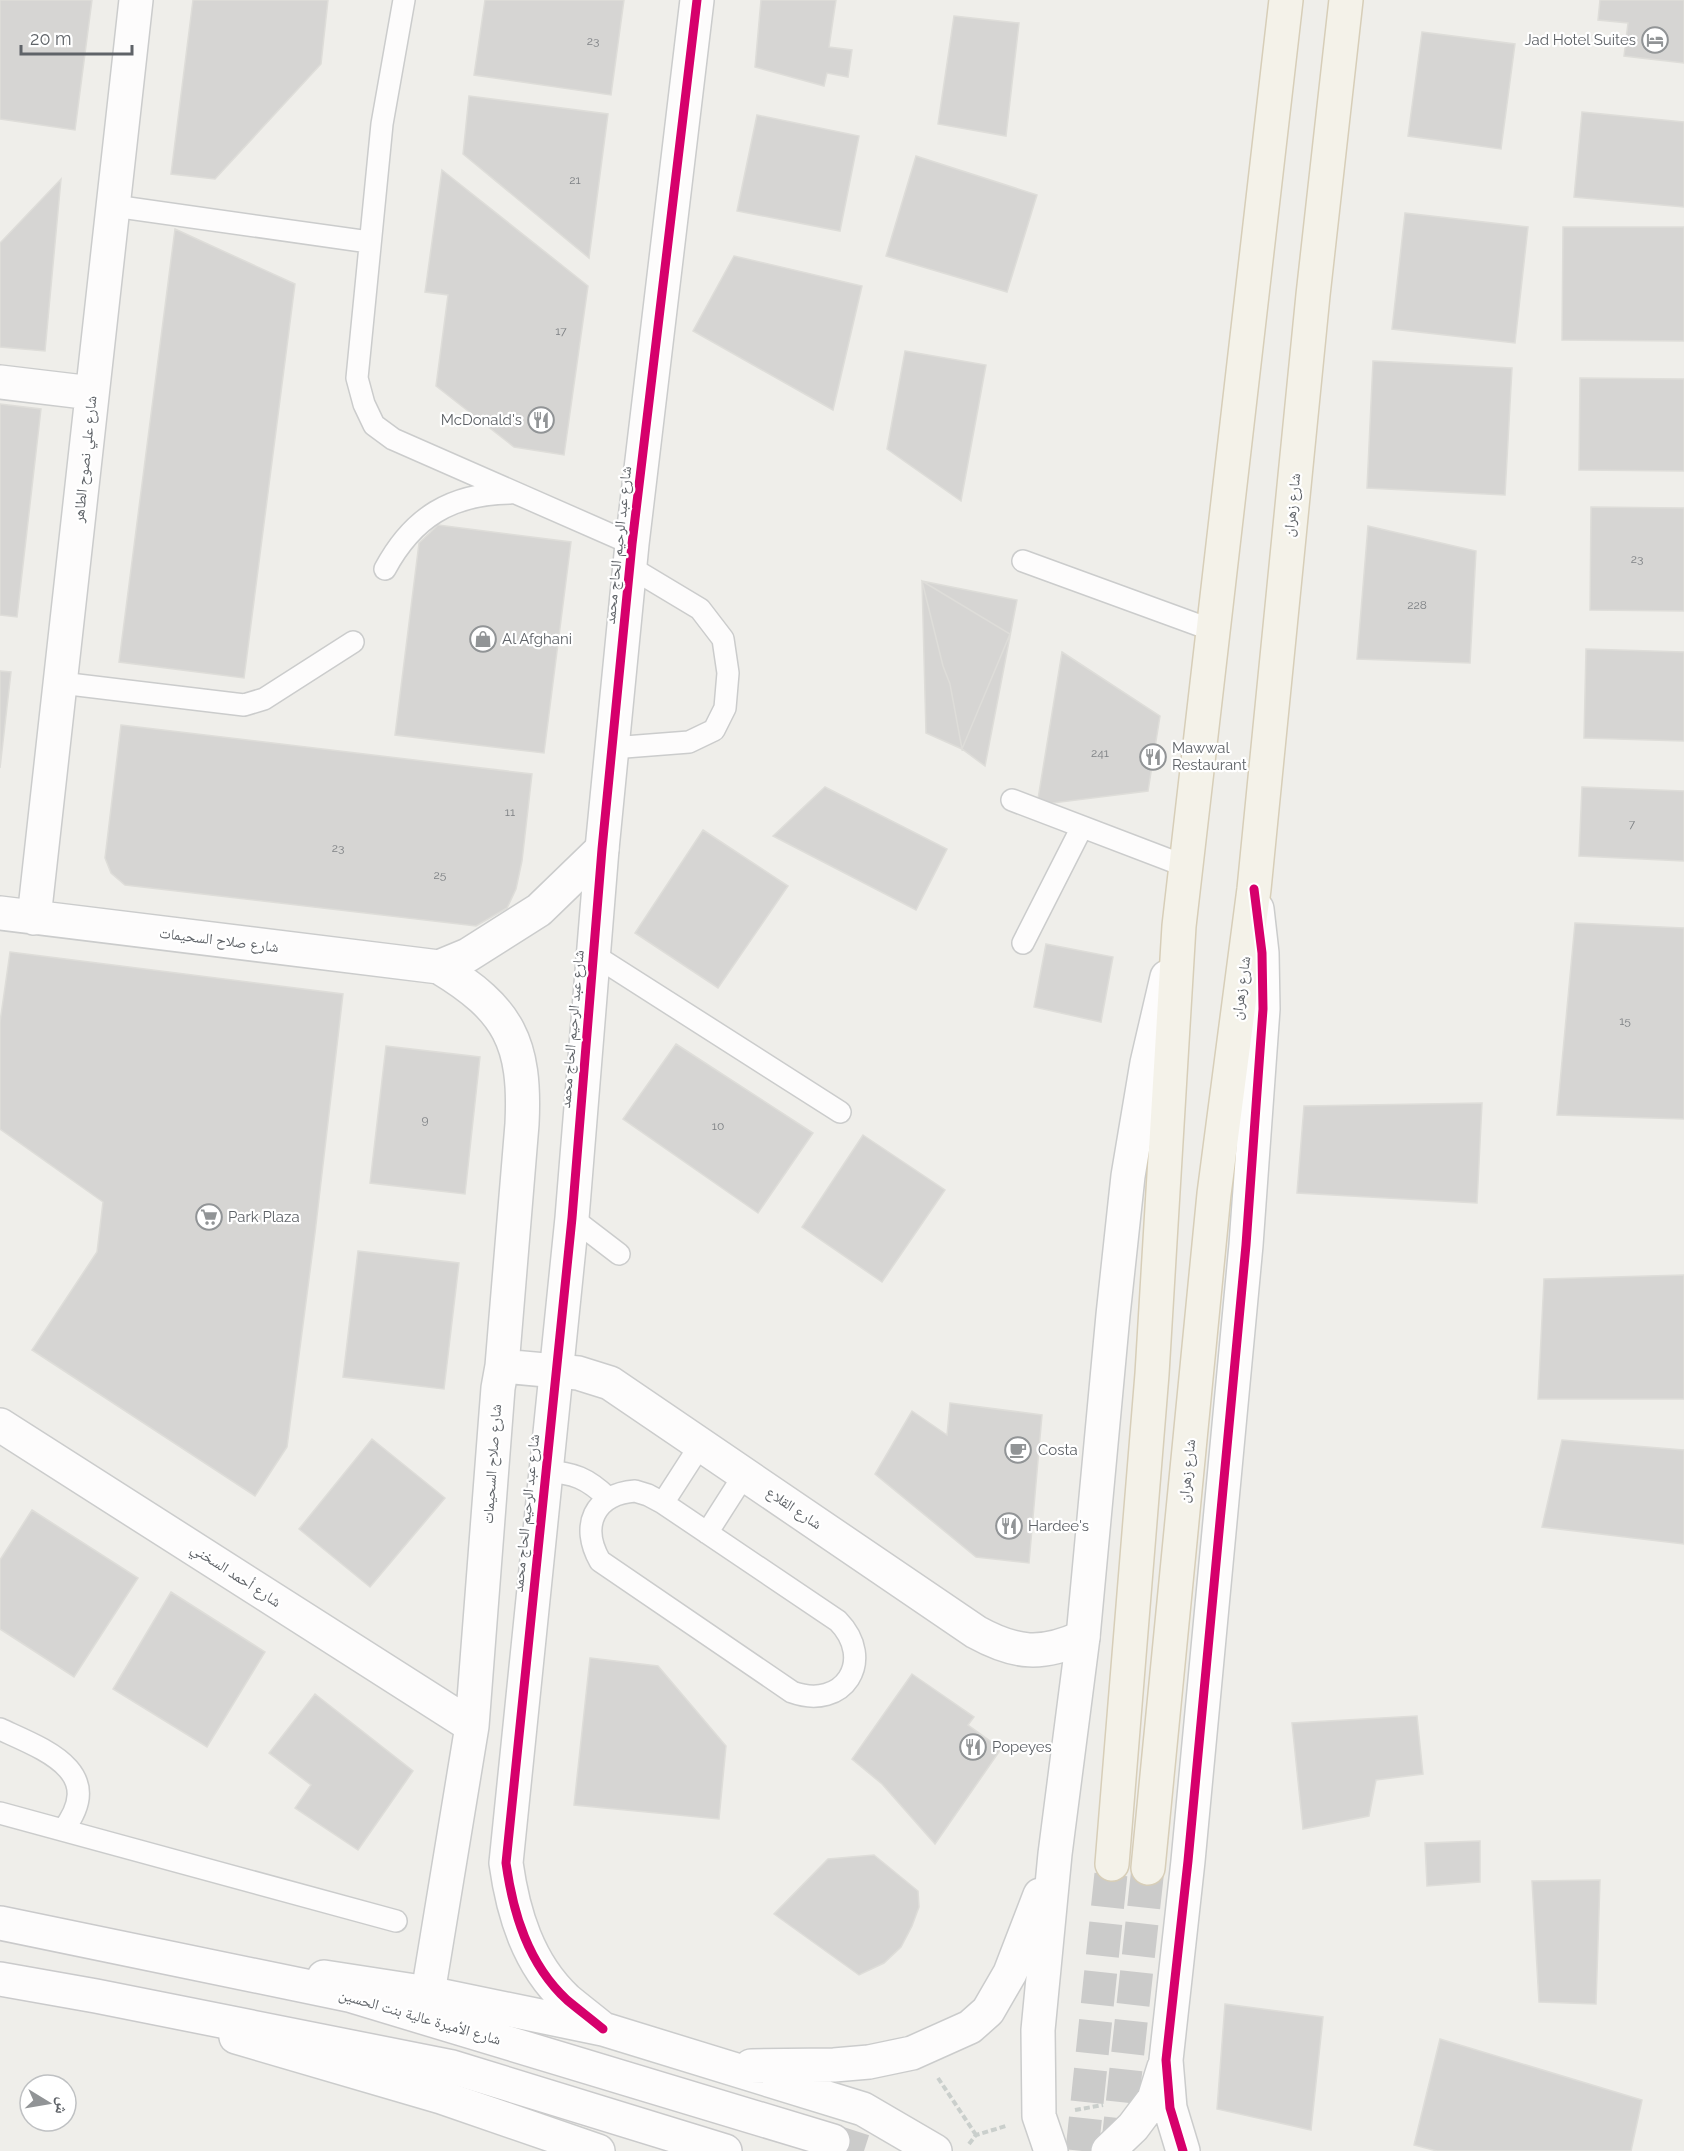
<svg xmlns="http://www.w3.org/2000/svg" width="1684" height="2151" viewBox="0 0 1684 2151" font-family="Raleway,'Noto Naskh Arabic',sans-serif">
<style>
.building{fill:#d6d5d3;stroke:#deddd9;stroke-width:1.5}
.lines{fill:none;stroke-linecap:round;stroke-linejoin:round}
.secondary-tunnel{stroke:#cbcbca;stroke-width:33;stroke-dasharray:33 16;stroke-linecap:butt}
.primary-tunnel{stroke:#cbcbca;stroke-width:33;stroke-dasharray:33 16;stroke-linecap:butt}
.service-casing{stroke:#cbcccc;stroke-width:24}
.minor-casing{stroke:#cbcccc;stroke-width:36}
.tertiary-casing{stroke:#cbcccc;stroke-width:36}
.secondary-casing{stroke:#cacacb;stroke-width:36}
.primary-casing{stroke:#d7ceb8;stroke-width:36}
.path{stroke:#cacfcc;stroke-width:4;stroke-dasharray:6 3;stroke-linecap:butt}
.service{stroke:#fdfcfc;stroke-width:21}
.minor{stroke:#fdfcfc;stroke-width:33}
.tertiary{stroke:#fdfcfc;stroke-width:33}
.secondary{stroke:#fdfcfc;stroke-width:33}
.primary{stroke:#f4f2e9;stroke-width:33}
.cycleway-casing{stroke:#fff;stroke-width:13}
.cycleway{stroke:#d6006c;stroke-width:9}
.labels{text-anchor:middle;dominant-baseline:central;stroke-width:4.5;stroke-linejoin:round;paint-order:stroke}
.number-label{font-size:12px;fill:#7e8184}
.poi-label{font-size:15px;fill:#5f6368;stroke:#fff;text-anchor:start}
.street-label{font-size:15px;fill:#5f6368;stroke:#fff}
</style>
<rect width="100%" height="100%" fill="#efeeea"/>
<path class="building" d="M0 0H92L75 130 0 119Z
M193 0H328L321 64 215 179 171 174Z
M485 0H624L611 95 474 75Z
M761 0H836L829 47 852 50 848 77 827 73 824 86 755 67Z
M1600 0H1684V63L1624 56 1628 23 1598 20Z
M954 16 1019 23 1006 136 938 124Z
M1422 32 1515 44 1501 149 1408 136Z
M469 96 608 114 589 258 463 154Z
M1582 112 1684 122V207L1574 197Z
M757 115 859 136 840 231 737 211Z
M916 156 1037 195 1007 292 886 256Z
M442 170 588 286 564 455 514 447 436 386 448 295 425 292Z
M61 179 45 351 0 347V243Z
M1405 213 1528 227 1515 343 1392 329Z
M1563 227H1684V341L1562 340Z
M175 229 295 284 244 678 119 662Z
M734 256 862 286 833 410 693 331Z
M905 351 986 365 961 501 887 449Z
M1373 361 1512 368 1505 495 1367 488Z
M1580 378 1684 379V471L1579 470Z
M0 404 41 409 17 617 0 615Z
M1591 507 1684 508V611L1590 610Z
M438 525 571 542 544 753 395 735 419 543Z
M1368 526 1476 551 1470 663 1357 659Z
M922 581 1017 600 985 766 962 749 926 733Z
M922 581 1010 634 962 749 950 684 943 666Z
M1586 649 1684 652V741L1584 738Z
M1062 652 1160 716 1148 791 1037 805Z
M0 671 11 672 0 768Z
M121 725 532 774 522 861 516 889 507 908 476 926 125 885 111 873 105 858Z
M825 787 947 849 916 910 773 836Z
M1582 787 1684 791V861L1579 856Z
M703 830 788 886 718 988 635 933Z
M1575 923 1684 928V1119L1557 1115Z
M1046 944 1113 957 1101 1022 1034 1007Z
M10 952 343 994 315 1233 287 1447 255 1496 32 1350 97 1252 103 1202 0 1129V1022Z
M676 1044 813 1133 758 1213 623 1119Z
M386 1046 480 1057 465 1194 370 1183Z
M1482 1103 1477 1203 1297 1193 1304 1106Z
M863 1135 945 1190 882 1282 802 1227Z
M358 1251 459 1263 444 1389 343 1377Z
M1684 1275V1399H1538L1544 1279Z
M950 1403 1042 1415 1029 1563 976 1557 875 1474 912 1411 947 1435Z
M372 1439 445 1498 370 1587 299 1529Z
M1562 1440 1684 1450V1544L1542 1527Z
M32 1510 138 1578 74 1677 0 1629V1560Z
M171 1592 265 1652 207 1747 113 1689Z
M590 1658 658 1666 726 1746 719 1819 574 1805Z
M912 1674 974 1717 968 1725 1001 1749 935 1844 882 1784 852 1759Z
M315 1694 413 1771 358 1850 295 1808 311 1785 269 1753Z
M1417 1716 1423 1774 1376 1780 1369 1816 1303 1829 1292 1723Z
M1480 1841V1882L1427 1886 1425 1843Z
M874 1855 918 1891 919 1907 912 1926 901 1947 884 1963 859 1975 774 1914 828 1859Z
M1600 1880 1596 2004 1539 2002 1532 1881Z
M1225 2004 1323 2017 1311 2130 1217 2109Z
M1440 2039 1642 2100 1631 2151H1437L1414 2145Z"/>
<g class="lines">
<path class="secondary-tunnel" d="M833 2141 864 2151"/>
<path class="primary-tunnel" d="M1082 2151 1112 1864
M1117 2151 1148 1868"/>
<g class="service-casing">
<path id="service" d="M404 0 382 124 357 378 364 404 374 425 393 439 632 544
M114 206 369 242
M1023 561 1212 630
M385 569C413 517 451 494 510 493
M61 683 244 705 264 699 353 642
M612 748 689 742 714 730 725 708 728 673 723 639 700 609 630 567
M1012 800 1185 866
M1023 943 1082 827
M594 955 840 1112
M572 1218 619 1254
M545 1471C574 1473 587 1478 608 1498
M635 1491 648 1495 663 1503 838 1621C876 1660 844 1711 792 1692L600 1561C580 1526 594 1494 635 1491Z
M663 1503 701 1444
M707 1533 744 1475
M0 1729C43 1749 108 1771 63 1830
M0 1813 396 1921"/>
</g>
<g class="minor-casing">
<path id="minor" d="M0 382 92 393
M0 913 439 967C509 1009 526 1043 522 1124L502 1366 498 1388 472 1726 428 1993
M34 918 136 0
M439 967 468 955 539 910 602 849
M502 1366 578 1373 610 1383 976 1632C1016 1654 1042 1656 1083 1637
M0 1425 472 1726"/>
</g>
<g class="tertiary-casing">
<path id="tertiary" d="M324 1977 428 1993 603 2029 863 2109 935 2151
M603 2029C591 2019 579 2010 567 2000 528 1964 513 1913 506 1863L572 1218 602 849 632 544 697 0
M236 2037 441 2097 598 2151
M751 2066 834 2065 869 2062 912 2053 970 2027 988 2011 1010 1973 1040 1895
M1051 2151 1039 2116 1038 2030 1055 1854 1083 1637 1113 1315 1128 1176 1147 1063 1167 977
M1108 2151 1133 2127 1154 2099 1164 2067
M1183 2151 1170 2108 1166 2060 1188 1861 1246 1245 1263 1009 1262 953 1257 909"/>
</g>
<g class="secondary-casing">
<path id="secondary" d="M0 1923 349 1995 833 2141
M0 1979 96 1996 452 2067 725 2151"/>
</g>
<g class="primary-casing">
<path id="primary" d="M1112 1864 1152 1374 1179 926 1286 0
M1148 1868 1214 1194 1254 889 1313 295 1346 0"/>
</g>
<path class="path" d="M938 2078 976 2135
M1075 2110 1103 2105
M969 2144 976 2135 1006 2126"/>
<use href="#service" class="service"/>
<use href="#minor" class="minor"/>
<use href="#tertiary" class="tertiary"/>
<use href="#secondary" class="secondary"/>
<use href="#primary" class="primary"/>
<g class="cycleway-casing">
<path id="cycleway" d="M603 2029C591 2019 579 2010 567 2000 528 1964 513 1913 506 1863L572 1218 602 849 632 544 697 0
M1183 2151 1170 2108 1166 2060 1188 1861 1246 1245 1263 1009 1262 953 1254 889"/>
</g>
<use href="#cycleway" class="cycleway"/>
</g>
<defs>
<g id="hotel-ring" transform="scale(1.35)"><circle r="9.5" fill="#fff" stroke="#919496" stroke-width="1.5"/><path d="M-6-4.5h1.5V1H6V5H4.5V3h-9V5H-6ZM-4 0a1.8 1.8 0 1 1 3.6 0ZM.5 0V-2.5h3Q6-2.5 6 0Z" fill="#919496"/></g>
<g id="restaurant-ring" transform="scale(1.35)"><circle r="9.5" fill="#fff" stroke="#919496" stroke-width="1.5"/><path d="M-5-6h1v4h1v-4h1v4h1v-4h1v5L-1.5 .5V6h-2V.5L-5-1ZM5-6V6H3V1.5H1.5Q1.5-4 5-6Z" fill="#919496"/></g>
<g id="shop-ring" transform="scale(1.35)"><circle r="9.5" fill="#fff" stroke="#919496" stroke-width="1.5"/><path d="M-5-2.5h2.3a2.7 3.5 0 0 1 5.4 0H5L5.5 6h-11ZM-1.5-2.5h3a1.5 2.3 0 0 0-3 0Z" fill="#919496"/></g>
<g id="supermarket-ring" transform="scale(1.35)"><circle r="9.5" fill="#fff" stroke="#919496" stroke-width="1.5"/><path d="M-6-5.5h2.5l.6 2H6L4.5 2H-2.5L-4.4-4H-6ZM-1.5 3.2a1.3 1.3 0 1 0 .1 0ZM3 3.2a1.3 1.3 0 1 0 .1 0Z" fill="#919496"/></g>
<g id="cafe-ring" transform="scale(1.35)"><circle r="9.5" fill="#fff" stroke="#919496" stroke-width="1.5"/><path d="M-5.5-4.5H6V0H3Q3 3.5 0 3.5H-2.5Q-5.5 3.5-5.5 0ZM3-3.2v2h1.7v-2ZM-6 4.5H4V6H-6Z" fill="#919496"/></g>
</defs>
<g fill-rule="evenodd">
<use href="#hotel-ring" x="1655" y="40"/>
<use href="#restaurant-ring" x="541" y="420"/>
<use href="#shop-ring" x="483" y="639"/>
<use href="#restaurant-ring" x="1153" y="757"/>
<use href="#supermarket-ring" x="209" y="1217"/>
<use href="#cafe-ring" x="1018" y="1450"/>
<use href="#restaurant-ring" x="1009" y="1526"/>
<use href="#restaurant-ring" x="973" y="1747"/>
</g>
<g class="labels">
<g class="number-label">
<text x="593" y="41">23</text>
<text x="575" y="180">21</text>
<text x="561" y="331">17</text>
<text x="1637" y="559">23</text>
<text x="1417" y="605">228</text>
<text x="1100" y="753">241</text>
<text x="510" y="812">11</text>
<text x="1632" y="824">7</text>
<text x="338" y="848">23</text>
<text x="440" y="875">25</text>
<text x="1625" y="1021">15</text>
<text x="425" y="1120">9</text>
<text x="718" y="1126">10</text>
</g>
<g class="poi-label">
<text x="1636" y="40" text-anchor="end">Jad Hotel Suites</text>
<text x="522" y="420" text-anchor="end">McDonald's</text>
<text x="502" y="639">Al Afghani</text>
<text x="1172" y="748">Mawwal<tspan x="1172" dy="17">Restaurant</tspan></text>
<text x="228" y="1217">Park Plaza</text>
<text x="1038" y="1450">Costa</text>
<text x="1028" y="1526">Hardee's</text>
<text x="992" y="1747">Popeyes</text>
</g>
<g class="street-label">
<text transform="translate(85 459) rotate(-84)">شارع علي نصوح الطاهر</text>
<text transform="translate(1292 505) rotate(-84)">شارع زهران</text>
<text transform="translate(618 545) rotate(-84)">شارع عبد الرحيم الحاج محمد</text>
<text transform="translate(219 940) rotate(7)">شارع صلاح السحيمات</text>
<text transform="translate(1241 988) rotate(-82)">شارع زهران</text>
<text transform="translate(572 1029) rotate(-85)">شارع عبد الرحيم الحاج محمد</text>
<text transform="translate(492 1464) rotate(-86)">شارع صلاح السحيمات</text>
<text transform="translate(1187 1471) rotate(-84)">شارع زهران</text>
<text transform="translate(794 1508) rotate(34)">شارع القلاع</text>
<text transform="translate(526 1513) rotate(-84)">شارع عبد الرحيم الحاج محمد</text>
<text transform="translate(236 1575) rotate(33)">شارع أحمد السخني</text>
<text transform="translate(420 2017) rotate(16)">شارع الأميرة عالية بنت الحسين</text>
</g>
</g>
<g transform="translate(48 2103) rotate(101)"><circle r="28" fill="#ffffff" stroke="#bfc1c3" stroke-width="1.5"/>
<path d="M0-4.5L10 22L0 15L-10 22Z" fill="#919496"/>
<text y="-9" font-size="16" font-weight="bold" text-anchor="middle" fill="#5f6368">ش</text>
</g>
<path d="M21 45v9h111v-9" fill="none" stroke="#5f6368" stroke-width="3"/>
<text x="30" y="45" font-size="18" fill="#5f6368" stroke="#ffffff" stroke-width="4.5" paint-order="stroke">20 m</text>
</svg>
